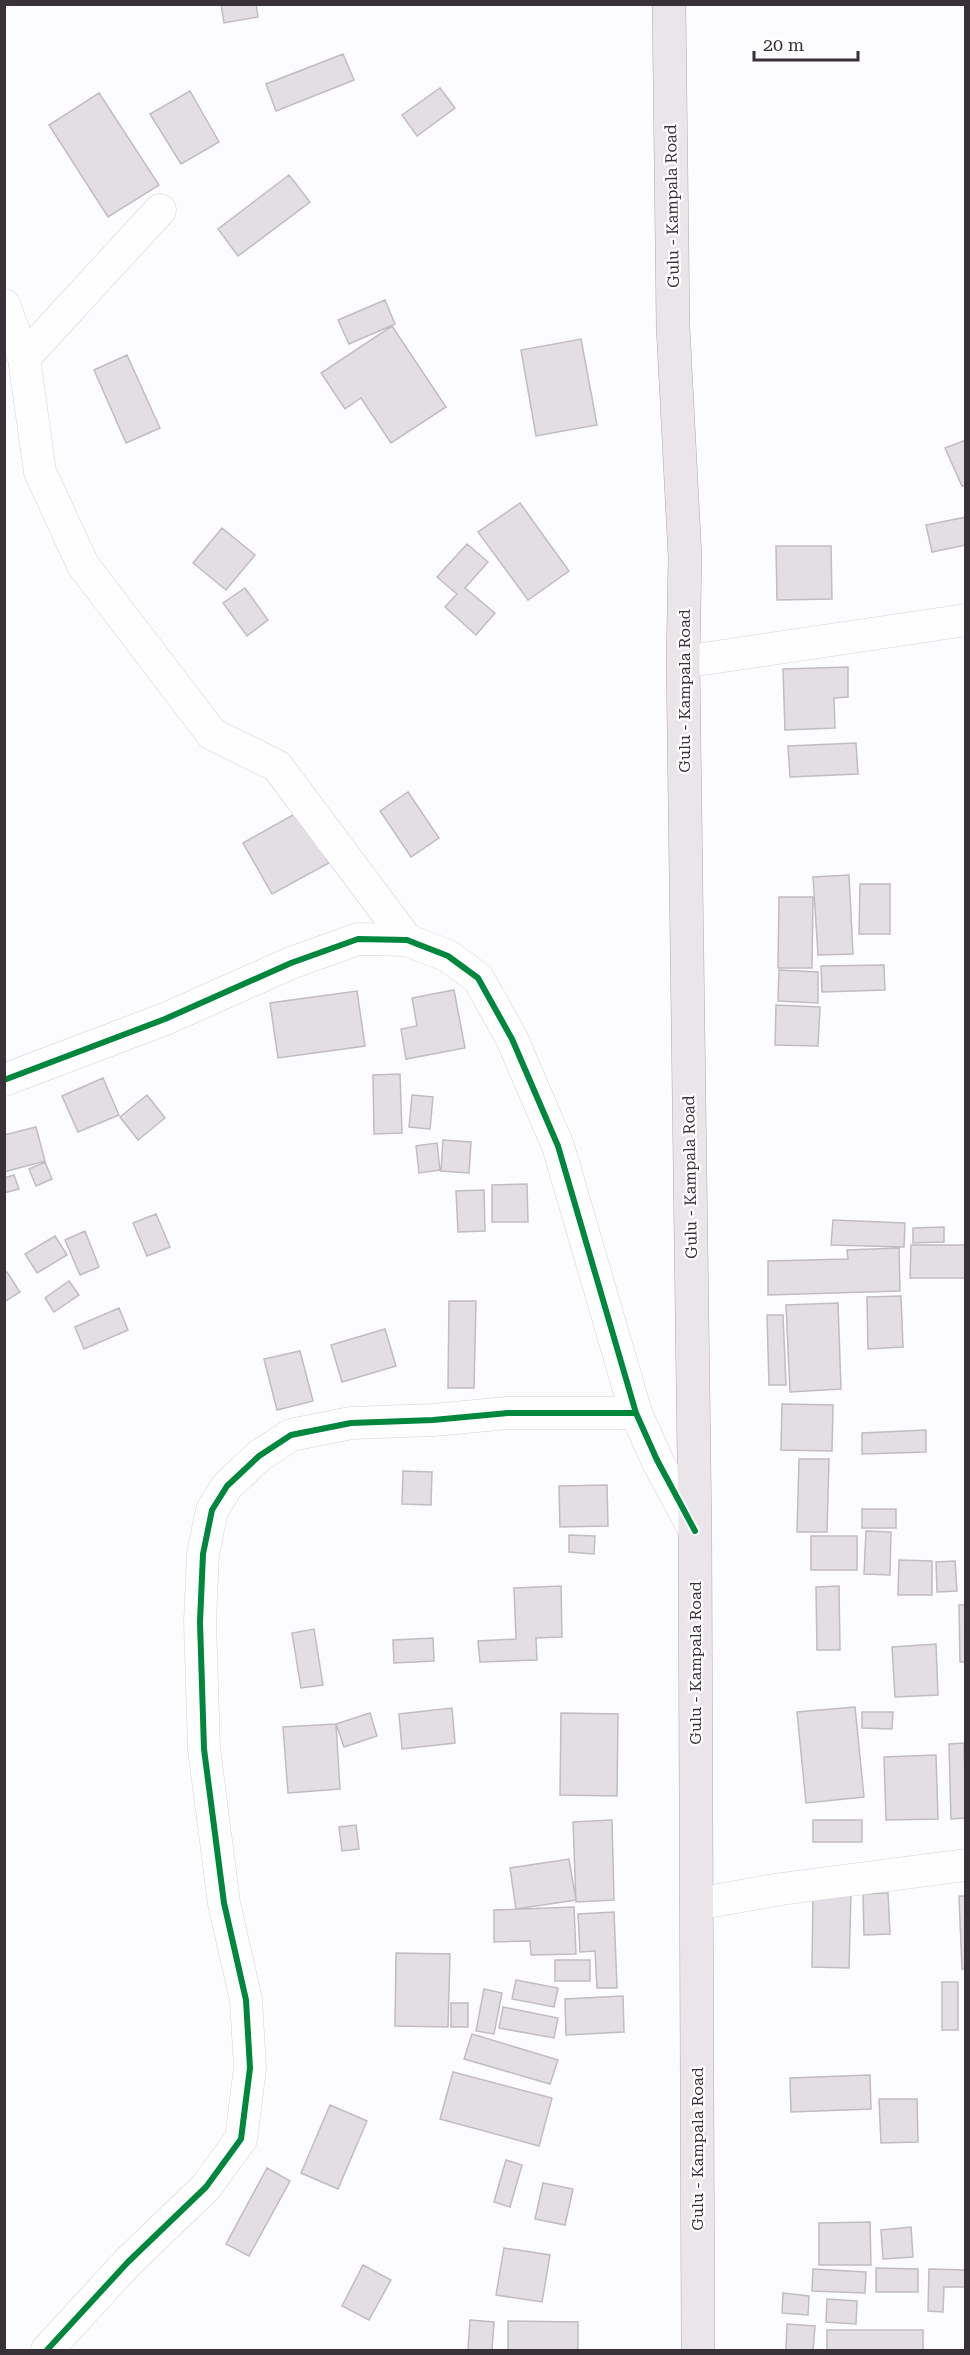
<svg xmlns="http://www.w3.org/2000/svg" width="970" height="2355" viewBox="0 0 970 2355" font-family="'Roboto Serif',serif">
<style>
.building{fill:#e3dee4;stroke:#c0bcc0;stroke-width:1.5}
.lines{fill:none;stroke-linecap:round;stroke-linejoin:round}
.minor-casing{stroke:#d6d2d6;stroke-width:33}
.primary-casing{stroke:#b1aab2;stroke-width:34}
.minor{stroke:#fffeff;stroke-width:32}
.primary{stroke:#e9e5e9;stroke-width:33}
.cycleway-casing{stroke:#fff;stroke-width:10}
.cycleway{stroke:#00873e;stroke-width:6}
.labels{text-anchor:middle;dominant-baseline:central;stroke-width:4.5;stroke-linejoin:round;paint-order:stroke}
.street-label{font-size:16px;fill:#383138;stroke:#fff}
</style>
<rect width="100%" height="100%" fill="#fcfbfd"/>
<path class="building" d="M221 4H256L258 17 224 23Z
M343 54 354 80 276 111 266 84Z
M440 88 455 108 417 136 402 115Z
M190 91 219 142 181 164 150 114Z
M99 93 159 185 108 217 49 125Z
M289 175 310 202 238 256 218 229Z
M385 300 395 324 349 344 338 320Z
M392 326 446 407 391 443 361 398 345 409 321 373Z
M581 339 597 425 536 436 521 350Z
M127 355 160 428 126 443 94 370Z
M966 440V485L962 486 945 448Z
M520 503 569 571 528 600 478 532Z
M966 517V545L932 552 926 525Z
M222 528 255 555 226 590 193 563Z
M467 544 488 562 465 588 495 613 476 635 445 607 457 594 437 577Z
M776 546H831L832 599 777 600Z
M245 588 268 620 247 636 223 603Z
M848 667V697L834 698 835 728 785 730 783 669Z
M856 743 858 774 790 777 788 746Z
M408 792 439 838 411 857 380 811Z
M300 811 329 863 272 894 243 843Z
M849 875 853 954 818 955 813 877Z
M860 884H890V934H859Z
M779 897H813L812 968H778Z
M884 965 885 990 822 992 821 966Z
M779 970 818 972V1003L778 1001Z
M454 990 465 1048 406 1059 401 1029 417 1026 412 998Z
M357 991 365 1046 278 1058 270 1003Z
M776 1005 820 1007 818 1046 775 1045Z
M400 1074 402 1133 374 1134 373 1075Z
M103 1078 119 1115 78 1132 62 1096Z
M147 1095 165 1118 138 1140 120 1117Z
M412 1095 433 1097 430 1129 409 1127Z
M36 1127 45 1161 4 1172V1135Z
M443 1140 471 1142 469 1173 441 1171Z
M437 1143 440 1170 419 1173 416 1146Z
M45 1162 52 1179 36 1186 29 1169Z
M14 1175 19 1189 4 1193V1178Z
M527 1184 528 1222H492V1185Z
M484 1190 485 1231 458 1232 456 1191Z
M156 1214 170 1247 147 1256 133 1223Z
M833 1220 905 1223 904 1247 831 1245Z
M944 1227V1242L913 1243V1228Z
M85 1231 99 1267 80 1275 65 1240Z
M55 1236 67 1255 37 1273 25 1254Z
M911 1245H966V1278H910Z
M899 1248 900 1291 768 1295V1261L848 1259 847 1250Z
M7 1272 20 1292 4 1302V1274Z
M69 1281 79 1295 54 1312 45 1298Z
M901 1296 903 1347 868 1349 867 1297Z
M449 1301H476L474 1388H448Z
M838 1303 841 1389 790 1392 786 1305Z
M119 1308 128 1330 84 1349 75 1327Z
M767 1315H783L786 1385H769Z
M385 1329 396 1366 342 1382 331 1345Z
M300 1351 313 1401 277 1410 264 1359Z
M782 1404 833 1405 832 1451 781 1450Z
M926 1430V1452L862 1454V1433Z
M799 1459H829L827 1532H797Z
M403 1471 432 1472 431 1505 402 1504Z
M607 1485 608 1526 560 1527 559 1486Z
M862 1509H896V1528H862Z
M866 1531 891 1532 890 1575 864 1574Z
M569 1535 595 1536 594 1554 569 1552Z
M811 1536H857V1570H811Z
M899 1560 932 1561V1595H898Z
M955 1561 957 1591 937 1592 936 1562Z
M561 1586 562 1637 536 1638 537 1660 480 1662 478 1641 516 1639 514 1588Z
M839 1586 840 1650H817L816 1587Z
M959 1605H966V1662H960Z
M314 1629 323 1685 301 1688 292 1633Z
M433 1638 434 1661 394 1663 393 1640Z
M936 1644 938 1695 895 1697 892 1647Z
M855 1707 864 1797 806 1803 797 1712Z
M452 1708 455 1743 402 1749 399 1714Z
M862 1712H893L892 1729 862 1728Z
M370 1713 377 1736 344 1747 336 1724Z
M561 1713 618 1714 617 1796 560 1795Z
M336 1724 340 1789 288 1793 283 1727Z
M964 1743 966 1818 951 1819 949 1744Z
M936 1755 938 1819 886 1820 884 1757Z
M612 1820 614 1900 576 1902 573 1822Z
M813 1820H862V1842H813Z
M356 1825 359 1849 342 1851 339 1827Z
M569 1859 576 1900 516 1909 510 1868Z
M813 1893 851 1894 849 1968 812 1967Z
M888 1893 890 1934 864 1935 863 1894Z
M959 1896H966V1969H962Z
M574 1907 576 1954 531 1955 530 1941 494 1942V1910Z
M614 1912 617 1988H597L595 1951 580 1952 578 1914Z
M396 1953 450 1954 448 2027 395 2026Z
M555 1960H590V1981H555Z
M516 1980 558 1988 554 2007 512 1999Z
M942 1982H958V2030H942Z
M484 1989 502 1993 494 2034 476 2031Z
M623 1996 624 2032 566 2035 565 1999Z
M451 2003H468V2027H451Z
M503 2007 558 2018 554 2038 499 2028Z
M472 2034 558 2060 550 2084 464 2059Z
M453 2072 552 2098 539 2146 440 2119Z
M870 2075 871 2109 791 2112 790 2078Z
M879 2099H917L918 2142 881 2143Z
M330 2105 367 2121 338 2189 301 2173Z
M506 2160 522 2165 510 2207 494 2202Z
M267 2168 290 2181 249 2256 226 2244Z
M543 2183 573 2189 565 2225 535 2219Z
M870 2222 871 2265H819V2223Z
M911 2227 913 2257 883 2259 881 2230Z
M504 2248 550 2255 542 2302 496 2295Z
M363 2265 391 2280 369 2320 342 2306Z
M876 2268 918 2269V2292H876Z
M813 2269 866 2272 865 2293 812 2291Z
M929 2269 966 2270V2287H944L943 2312 928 2311Z
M783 2293 809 2296 808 2315 782 2313Z
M827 2299 857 2301 856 2324 826 2322Z
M470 2320 494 2322 492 2350H468Z
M508 2321 578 2322V2350H508Z
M787 2324 815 2326 813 2350H786Z
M827 2330H923V2350H827Z"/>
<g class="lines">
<g class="minor-casing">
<path id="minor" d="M4 305 24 358 40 472 83 565 212 734 277 766 407 940
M24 358 160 210
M683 662 966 620
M4 1080 165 1019 291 963 358 939 407 940 448 956 478 978 512 1039 558 1146 636 1413 657 1460 695 1531
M696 1904 781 1889 966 1865
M47 2350 128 2262 206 2187 241 2139 250 2068 246 2000 224 1903 204 1749 200 1622 203 1554 212 1510 227 1486 259 1456 291 1435 351 1423 433 1420 508 1413H636"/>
</g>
<g class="primary-casing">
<path id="primary" d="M669 4 673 326 685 558 683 662 695 1531 698 2350"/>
</g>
<use href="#minor" class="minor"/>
<use href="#primary" class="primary"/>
<g class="cycleway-casing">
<path id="cycleway" d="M4 1080 165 1019 291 963 358 939 407 940 448 956 478 978 512 1039 558 1146 636 1413 657 1460 695 1531
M47 2350 128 2262 206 2187 241 2139 250 2068 246 2000 224 1903 204 1749 200 1622 203 1554 212 1510 227 1486 259 1456 291 1435 351 1423 433 1420 508 1413H636"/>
</g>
<use href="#cycleway" class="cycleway"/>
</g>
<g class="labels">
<g class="street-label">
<text transform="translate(672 206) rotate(-91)">Gulu - Kampala Road</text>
<text transform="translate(684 691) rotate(-90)">Gulu - Kampala Road</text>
<text transform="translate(690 1177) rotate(-91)">Gulu - Kampala Road</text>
<text transform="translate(695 1663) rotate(-90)">Gulu - Kampala Road</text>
<text transform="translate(697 2149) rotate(-90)">Gulu - Kampala Road</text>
</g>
</g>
<rect width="970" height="2355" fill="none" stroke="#383138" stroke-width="12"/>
<path d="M754 51v9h104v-9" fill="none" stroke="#383138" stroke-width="3"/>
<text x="763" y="51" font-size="18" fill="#383138" stroke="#ffffff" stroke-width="4.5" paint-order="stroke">20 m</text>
</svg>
